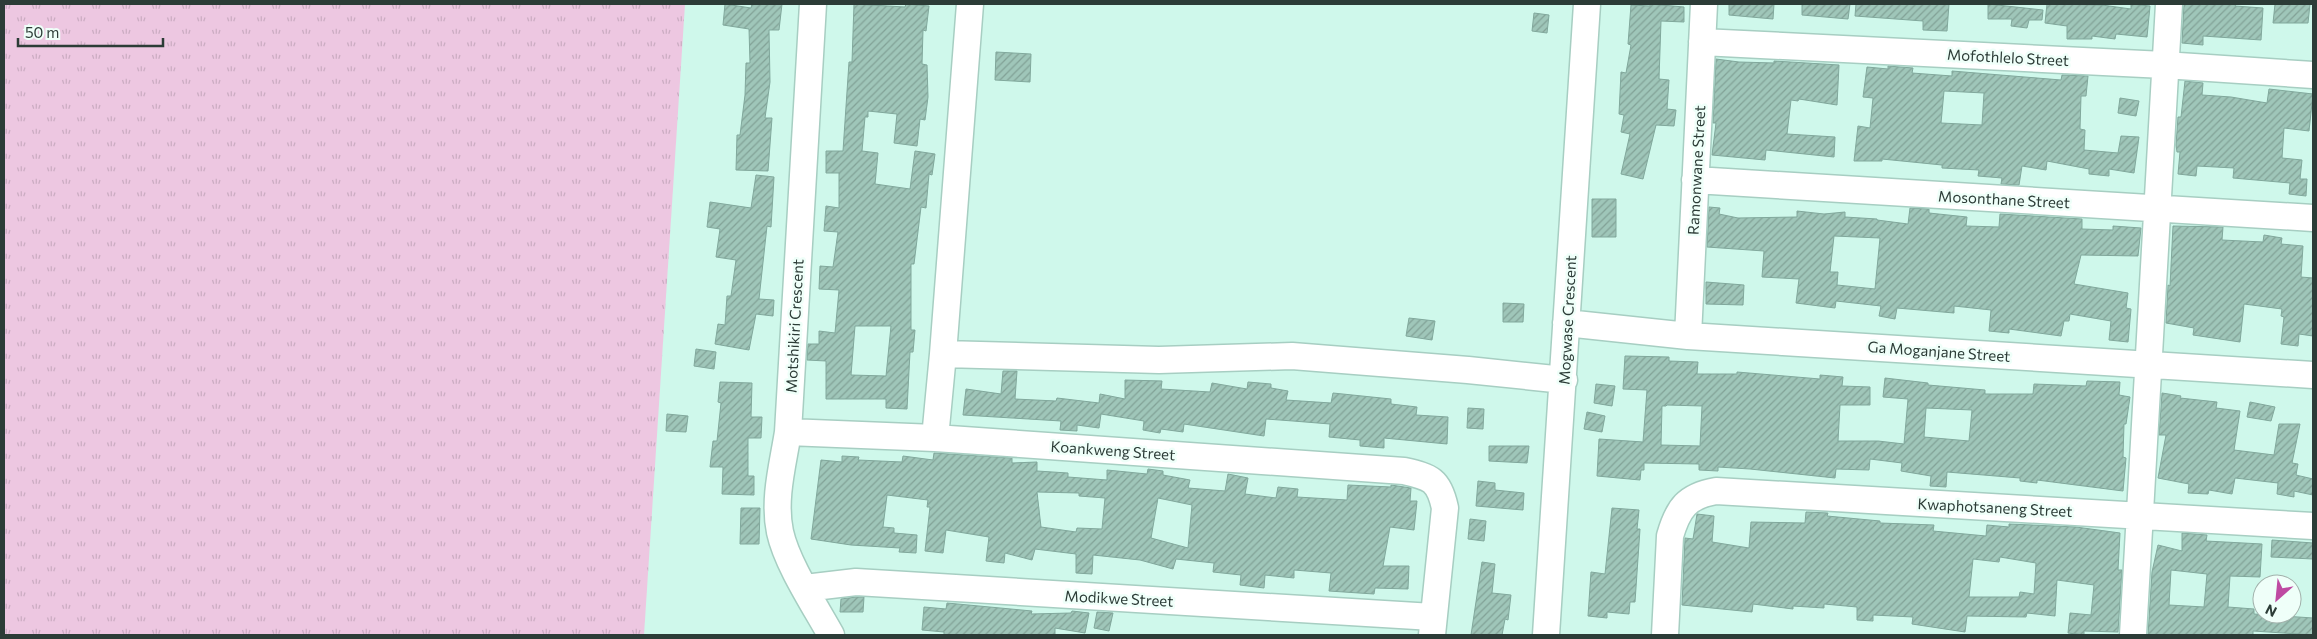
<svg xmlns="http://www.w3.org/2000/svg" width="2317" height="639" viewBox="0 0 2317 639" font-family="Commissioner,sans-serif">
<style>
.grass{fill:url(#grass-tufts)}
.building{fill:url(#building-hatch);stroke:#81a89c;fill-rule:evenodd}
.lines{fill:none;stroke-linecap:round;stroke-linejoin:round}
.minor-casing{stroke:#a7cec2;stroke-width:29}
.minor{stroke:#fff;stroke-width:26}
.labels{text-anchor:middle;dominant-baseline:central;stroke-width:5;stroke-linejoin:round;paint-order:stroke}
.street-label{font-size:15px;fill:#2c3c37;stroke:#effff9}
</style>
<defs>
<pattern id="grass-tufts" width="24" height="20" patternUnits="userSpaceOnUse" patternTransform="scale(1.25)"><rect width="24" height="20" fill="#edc7e1"/><path d="M3 7l-1-3M5 7V3M7 7l1-3M15 17l-1-3M17 17v-4M19 17l1-3" fill="none" stroke="#cbacc2"/></pattern>
<pattern id="building-hatch" width="6" height="6" patternUnits="userSpaceOnUse" patternTransform="scale(1.25)"><rect width="6" height="6" fill="#9fc6b9"/><path d="M-1 1l2-2M0 6l6-6M5 7l2-2" fill="none" stroke="#82a297"/></pattern>
</defs>
<rect width="100%" height="100%" fill="#cff8eb"/>
<path class="grass" d="M4 4H685L644 635H4Z"/>
<path class="building" d="M725 4 751 8 752 4H782L779 30H769L770 82 765 118H772L768 171 736 170 737 135H740L745 95 746 63H750L749 29 723 25Z
M854 4 905 7 906 4 929 6 926 31 923 30 922 64 927 65 928 97 925 120 920 119 917 146 894 143 897 114 868 111V117H865L862 151 878 153 875 184 910 189 915 151 935 154 932 175 929 174 926 208 921 207 914 264H911V330H915L913 352H910L907 409 886 408V399H826V361L807 360 808 344H819V331L835 333 839 290 819 289 820 266 833 267 838 232 824 231 826 206 839 208V173H826V151H843L849 62H852ZM855 326H891L886 376 851 375Z
M1650 4 1684 7V22L1661 21 1659 79 1669 80 1667 109 1676 110 1674 126 1656 125 1643 179 1621 174 1630 134 1621 132 1624 115 1619 114 1621 72 1626 73 1631 45 1628 44 1631 5 1650 6Z
M1729 4H1774L1773 19 1729 15Z
M1802 4H1850L1848 19 1802 15Z
M1856 4H1949L1947 31 1923 30V21L1855 16Z
M1988 4 2043 10 2042 20H2029L2027 28 2011 26 2012 19H1988Z
M2047 4 2102 5 2131 9V4L2150 6 2147 37 2116 34 2115 39 2092 36V39H2067V26L2045 23Z
M2184 4H2236L2235 6 2263 8 2261 40 2203 36V45L2182 43Z
M2275 4H2310L2308 23H2273Z
M1534 13 1549 15 1547 33 1532 31Z
M996 52 1031 54 1030 82 995 80Z
M1716 59 1739 62 1774 63V61L1839 65 1837 105 1799 99 1798 101 1791 100 1787 134 1835 137 1834 157 1766 150 1765 160 1712 155 1716 123H1713Z
M1888 66 1913 68 1912 73 1952 76V71L2061 80 2062 75 2088 76 2086 96H2081L2080 129 2085 130 2084 150 2118 153 2121 136 2139 137 2134 173 2109 169V176L2089 174V169L2047 161 2046 170 2022 166 2019 185 2001 184 2002 178 1978 176 1979 170 1942 168V165L1882 159V161H1854L1858 126 1870 128 1873 98 1863 97 1867 67 1888 69ZM1944 91 1984 93 1982 125 1941 123Z
M2185 81 2203 83 2202 95 2231 97 2267 103 2269 89 2313 94 2309 131 2284 128 2282 158 2302 160 2300 179H2307L2306 196 2289 194 2290 183 2233 178 2234 168 2197 166 2196 176 2178 174 2180 152H2177L2176 145 2178 117H2181Z
M2120 98 2139 101 2136 116 2118 113Z
M756 175 774 177 771 227 767 226 759 299 774 300 773 316 756 314 749 350 715 344 718 324 725 325 727 296H731L736 260 716 257 720 229 707 227 710 202 751 208Z
M1592 199H1616V237H1592Z
M1709 207 1720 208 1719 214 1738 218 1797 217V211L1824 214 1845 212V217L1877 219V220L1908 224 1910 208 1929 209V213L1967 217 1966 226 1999 227 2000 214 2082 219V229L2113 230V226L2141 228 2138 256 2081 255 2074 284 2128 293 2126 308 2131 309 2128 342 2109 340 2111 321 2070 314 2069 321H2064L2061 336 2009 329V333L1989 331 1991 310 1954 306V313L1897 308 1895 319 1879 316 1881 306 1836 301 1835 308 1796 303 1799 279 1762 277 1764 251 1707 247ZM1834 236 1880 238 1875 289 1837 285 1838 272H1830Z
M2173 226 2223 227 2222 240 2263 242 2264 235 2282 238 2281 244 2303 246 2301 277 2313 278V336L2299 334 2298 346 2281 344 2284 317 2281 316 2282 309 2244 304 2240 342 2193 335 2194 328 2166 323 2168 285 2170 286Z
M1706 282 1744 285 1743 305 1706 304Z
M1503 303 1524 304 1523 322H1503Z
M1409 318 1435 321 1432 340 1406 336Z
M696 349 716 352 714 369 694 366Z
M1625 356 1669 357V361L1698 362 1697 374H1737V372L1820 379V375L1843 377 1842 386 1870 387V405H1840L1838 441H1878L1904 444 1908 399 1883 397 1885 378 1928 383V385L1985 390V394H2033L2034 384 2086 386 2087 381 2120 382 2119 395 2130 397 2126 424H2124L2123 457 2126 458 2123 491 2037 480V483L2020 481V478L1947 472 1946 487 1930 486 1931 476 1901 471 1902 463 1870 459 1869 470 1836 469 1835 478 1750 469 1718 467V471L1699 470V464L1644 463V470H1641L1640 480 1597 476 1599 439 1643 442 1647 390 1623 389ZM1667 405 1702 406 1700 446 1661 445 1662 406H1666ZM1926 408 1972 410 1969 441 1924 437Z
M1003 371H1017L1015 399 1056 401 1057 398 1099 403 1100 394 1125 399V380L1162 381 1161 389 1210 392 1212 383 1247 389 1248 382 1271 384V388L1288 391 1286 400 1331 403 1333 393 1391 399V404L1417 407 1416 415 1448 417 1447 444 1384 438V448L1360 446V440L1329 437 1330 424 1293 421 1266 419 1264 436 1184 424 1183 432 1161 429 1160 433 1143 430 1144 421 1101 414 1099 428 1077 425V431L1060 430 1061 421 963 415 966 389 1001 394Z
M720 382 752 383 751 417H762L761 438H748V476H754V495L722 494 723 467H710L713 441H717L721 403 718 402Z
M1596 384 1615 386 1612 406 1594 403Z
M2162 393 2181 396 2180 398 2217 402 2216 408 2240 411 2234 450 2274 455 2279 424H2300L2292 463 2298 464 2296 475 2313 479V495L2294 491V497L2277 494 2278 483 2235 478 2232 494 2209 490 2208 494 2188 493 2189 484 2158 478 2166 435H2159Z
M2250 402 2275 407 2271 421 2247 417Z
M1468 408 1484 409 1483 429 1467 428Z
M1587 412 1605 416 1602 432 1584 429Z
M667 414 688 416 686 432 666 431Z
M1489 446H1529L1527 463 1489 461Z
M934 453 1012 458V463L1037 462V471L1068 473V477L1107 480V470L1147 474 1148 469 1163 471V475L1190 480 1188 488 1225 491 1228 474 1248 478 1245 494 1276 498 1278 487 1298 489 1297 497 1347 500 1348 485 1391 487V485L1411 488 1410 501H1417L1414 530 1390 527 1383 566H1409L1408 589 1375 588 1374 594 1329 591 1331 573 1294 570V578L1265 575 1264 588 1240 585 1241 575 1213 572 1214 563 1176 559 1173 569 1140 560 1093 555 1092 574 1076 573V554L1035 549 1032 560 1005 553 1004 563 986 561 989 537 946 530 943 553 925 551 930 507H927L928 500 887 495 883 527 894 528V533L917 535 916 553 899 552 900 548 851 545 811 539 821 460 842 462V456L859 457 858 460 902 462 903 456 933 460ZM1037 492 1079 493V496L1105 498 1102 529 1077 528 1076 532 1041 527ZM1158 498 1192 505 1188 548 1151 538Z
M1478 481 1495 483V490L1524 493 1523 510 1476 506Z
M741 508H760L759 544H740Z
M1612 508 1639 510 1637 529H1640L1635 602H1630L1629 614 1607 612V618L1588 616 1591 572 1605 574Z
M1806 512 1828 513 1827 516 1880 521V523L1934 525 1933 531 1986 536 1987 525 2009 527V524L2076 527 2120 533 2118 570H2122L2118 632 2084 631V635L2068 633 2070 613 2091 615 2094 585 2057 580 2055 616 2027 613 2026 617 1967 616 1965 632 1912 624 1913 617 1873 615V621L1857 620V607L1824 604V608L1793 606V609L1753 604 1752 612 1682 605 1685 538 1693 539 1697 514 1714 516 1712 542 1749 548 1751 522 1805 523ZM2000 557 2036 563 2034 594 2020 592 2019 597H1969L1973 559 1999 562Z
M1470 519 1486 521 1484 541 1468 539Z
M2182 533 2207 535 2206 541 2262 544 2260 577 2230 576 2228 607 2254 609V614L2313 618V635L2253 631V635H2148L2152 572 2158 545 2182 551ZM2171 570 2207 574 2204 607 2169 605Z
M2272 540 2313 543V559L2271 557Z
M1482 562 1495 564 1492 593 1511 595 1508 620 1505 619 1502 635H1471Z
M856 597H864L863 612H840L841 599Z
M947 603 1032 611 1031 614 1071 613 1072 611 1089 613 1085 633 1055 628V635H944V632L922 630 924 607 946 609Z
M1097 612 1113 613 1109 631 1094 628Z"/>
<g class="lines">
<g class="minor-casing">
<path id="minor" d="M813 4 788 432C783 464 773 499 780 532 787 564 815 606 831 635
M1702 42 2164 65 2313 75
M1695 180 2313 218
M1566 323 1688 336 2313 375
M1688 336 1704 4
M943 354 1159 360 1292 356 1468 370 1564 380
M788 432 935 438 1404 471C1431 477 1439 480 1445 508L1432 635
M935 438 943 354 970 4
M805 588 856 582 1433 617
M1546 635 1587 4
M1665 635 1670 536C1678 508 1687 496 1716 491L2313 526
M2133 635 2169 4"/>
</g>
<use href="#minor" class="minor"/>
</g>
<g class="labels">
<g class="street-label">
<text transform="translate(2008 57) rotate(3)">Mofothlelo Street</text>
<text transform="translate(1696 170) rotate(-87)">Ramonwane Street</text>
<text transform="translate(2004 199) rotate(3)">Mosonthane Street</text>
<text transform="translate(1567 320) rotate(-87)">Mogwase Crescent</text>
<text transform="translate(794 326) rotate(-87)">Motshikiri Crescent</text>
<text transform="translate(1939 351) rotate(4)">Ga Moganjane Street</text>
<text transform="translate(1113 450) rotate(4)">Koankweng Street</text>
<text transform="translate(1995 507) rotate(3)">Kwaphotsaneng Street</text>
<text transform="translate(1119 598) rotate(3)">Modikwe Street</text>
</g>
</g>
<rect width="2317" height="639" fill="none" stroke="#2c3c37" stroke-width="10"/>
<g transform="translate(2277 599) rotate(207)"><circle r="24" fill="#effff9" stroke="#a1b1ab"/>
<path d="M0-4L9 19L0 12L-9 19Z" fill="#be4aa2"/>
<text y="-8" font-size="14" font-weight="bold" text-anchor="middle" fill="#2c3c37">N</text>
</g>
<path d="M18 38v8h145v-8" fill="none" stroke="#2c3c37" stroke-width="2.5"/>
<text x="25" y="38" font-size="15" fill="#2c3c37" stroke="#effff9" stroke-width="4" paint-order="stroke">50 m</text>
</svg>
